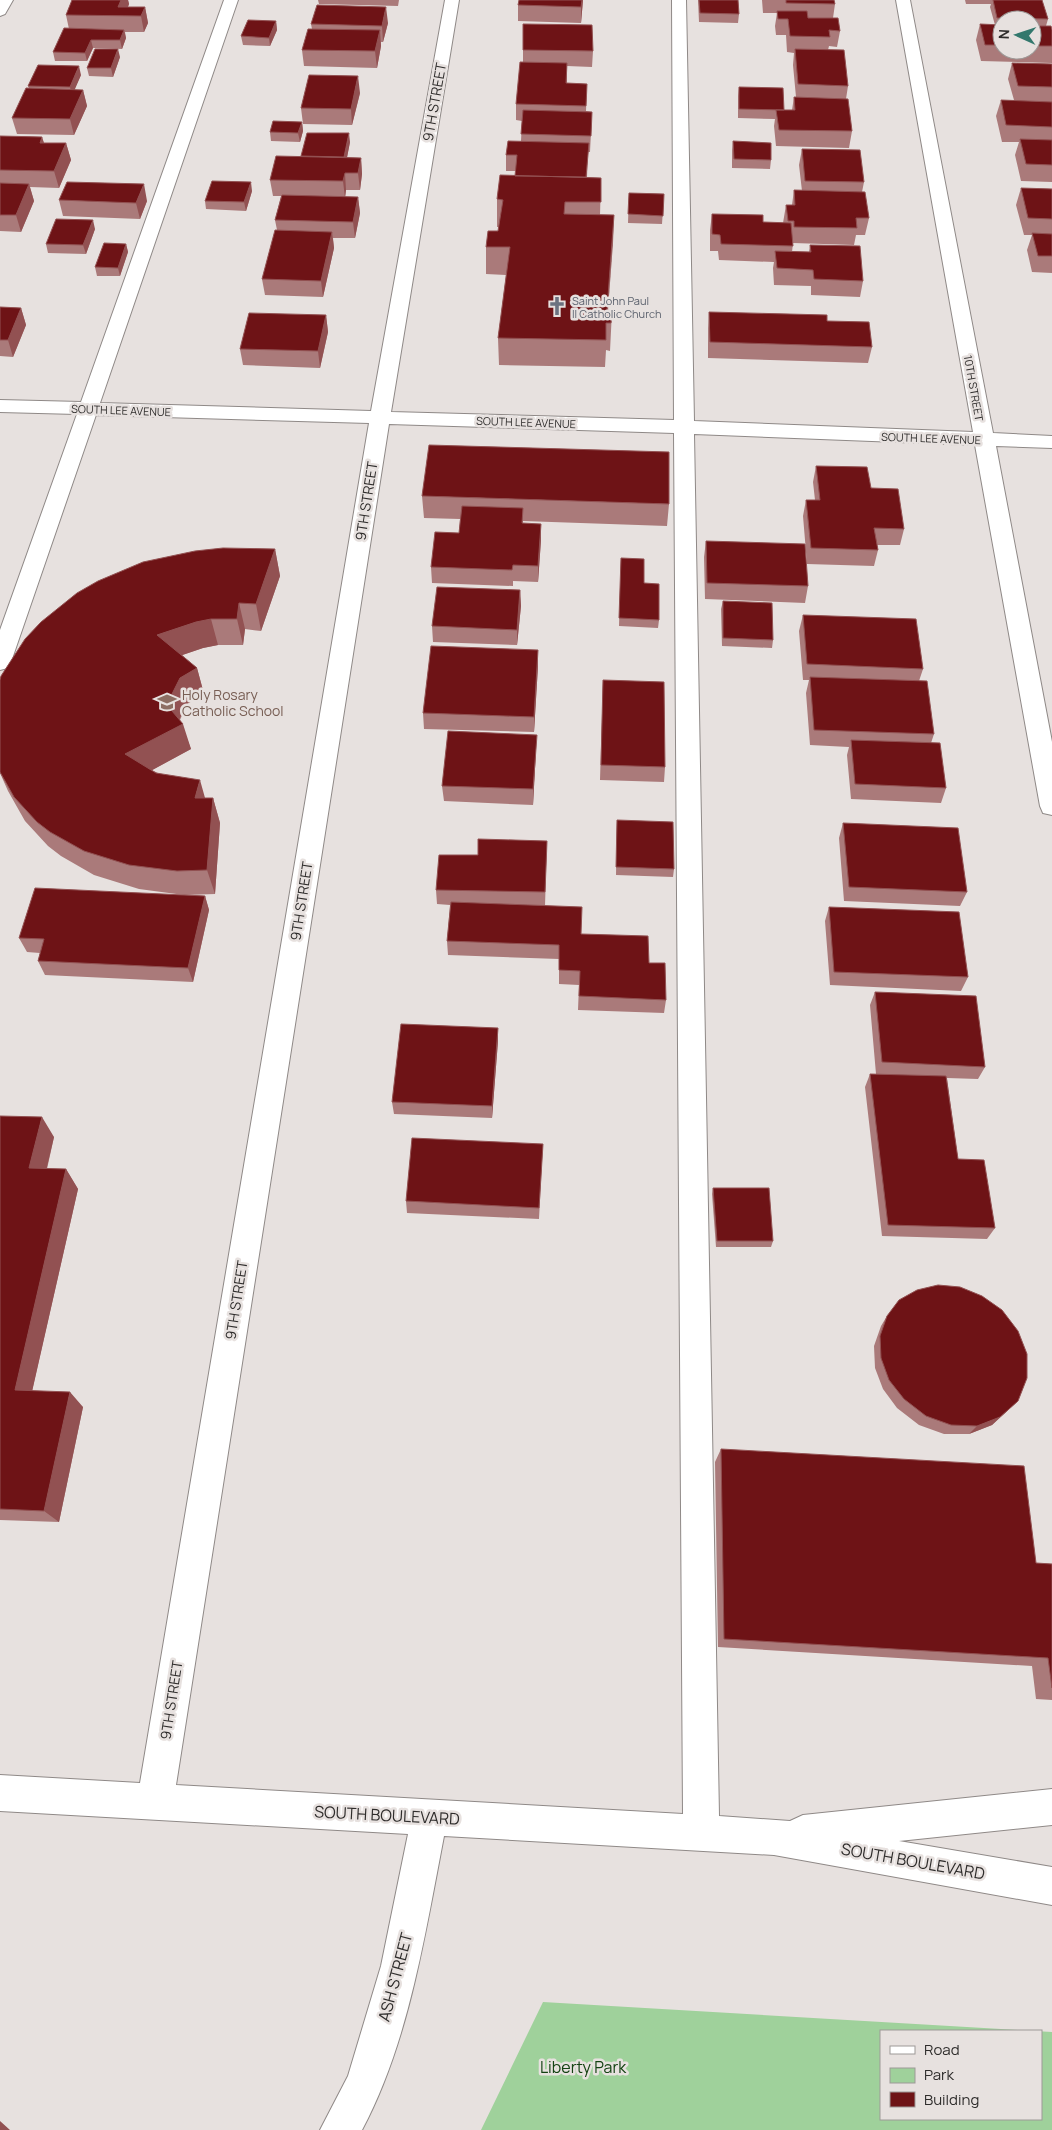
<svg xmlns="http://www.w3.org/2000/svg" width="1052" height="2130" viewBox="0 0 1052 2130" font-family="Manrope,sans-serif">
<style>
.green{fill:#9fd19b;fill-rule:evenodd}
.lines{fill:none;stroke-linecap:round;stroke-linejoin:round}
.minor-casing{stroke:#8f8987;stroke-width:2}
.minor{fill:#fff;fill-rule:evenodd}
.wall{fill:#aa7a7a;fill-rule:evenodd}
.shaded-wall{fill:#925152}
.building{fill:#6e1316;stroke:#925152}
.labels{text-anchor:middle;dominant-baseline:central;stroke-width:5;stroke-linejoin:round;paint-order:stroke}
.far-worship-label{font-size:11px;fill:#5b616d;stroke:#e7e1df;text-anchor:start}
.far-street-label{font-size:11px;fill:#2f2d2c;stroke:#e7e1df}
.street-label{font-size:14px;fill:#2f2d2c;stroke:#e7e1df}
.education-label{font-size:14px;fill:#785e54;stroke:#e7e1df;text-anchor:start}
.near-street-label{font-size:16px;fill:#2f2d2c;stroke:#e7e1df}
.near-park-label{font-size:16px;fill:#134212;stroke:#e7e1df}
</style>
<rect width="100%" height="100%" fill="#e7e1df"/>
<path class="green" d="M543 2002 1052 2032V2130H481ZM881 2031H1041V2119H881Z"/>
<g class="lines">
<g class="minor-casing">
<path id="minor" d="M0 0H13L5 14 0 16Z
M224 0H238L100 403 371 411 445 0H459L391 412 674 420 672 0H686L694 421 973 432 896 0H910L993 433 1052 436V448L996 446 1052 742V815L1043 813 1040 806 975 445 694 434 719 1816 790 1821 803 1815 1052 1789V1825L899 1841 1052 1867V1905L774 1855 444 1836C425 1934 409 2042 362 2130H320L348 2076 381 1966 408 1834 0 1811V1775L140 1783 369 423 96 415 11 662 8 668 0 670V630L77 414 0 412V400L81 402ZM389 424 674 433 683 1814 176 1785Z"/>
</g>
<use href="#minor" class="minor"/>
</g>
<path class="wall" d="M72 0H128L129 4 128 7H145L148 23 144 32H125L126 38 122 49 93 48 87 61H55L53 52 69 29 66 15Z
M318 0H399L398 6 319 4Z
M583 0 581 23 518 21V5Z
M698 0H738L739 14 738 23 699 22Z
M762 0H834L835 4 833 18 840 31 837 47 829 46 828 50 848 86 846 99 852 131 849 148 776 146 774 126 775 119 738 118V96L739 87 784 110H792L794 97H796L793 65 794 53 787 52 786 35H776L775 26 777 13H763Z
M965 0H1042L1048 19 1046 26 1052 30V63L981 61 976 40 980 24 995 25 990 7 991 4H966ZM1002 20H1032V50H1002Z
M276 21 277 30 270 46 243 45 241 36Z
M388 23 383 42H381V46L377 68 304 66 302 50 312 29 311 24Z
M523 50 593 51 592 67 567 66V83L587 84 586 111 592 112 590 152H588L587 177 601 178 600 215H614L608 310 612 311 610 351 606 350 605 367 499 365 498 338 506 275 486 274V247L498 231 499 227H497V199L515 176 516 171H506V155L521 141 522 121 516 120V104L523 62Z
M120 57 113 77 89 76 87 68Z
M1012 63 1052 64V182L1021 181 1015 155 1019 142H1002L996 116 1001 100H1014L1008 79Z
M81 75 74 90H83L87 106 74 135 17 134 12 118 29 88 28 86Z
M360 93 352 125 303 124 301 108Z
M302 122 303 131 300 142 271 141 270 132Z
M0 136 42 137 44 143H66L71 160 59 188 30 187 34 201 21 232 0 231Z
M733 141 771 160 770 169 732 168V150Z
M350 142 347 157 361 158 362 174 360 190H346L345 197H358L360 213 355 238H333L334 248 323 297 265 295 262 279 277 230 275 220 281 196H273L270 180 301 156Z
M802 149 864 182 862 192 869 218 865 235H856L854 245 793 243 792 252H809L810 245 863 281 860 297 811 295V286L774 285 773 268 774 262 719 260 718 251H710V230L712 214 763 222 783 223 786 205H792L794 190 802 191 799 165Z
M1021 188 1052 189V273L1032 272 1027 250 1032 235H1024L1016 205Z
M252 191 246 211 206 209 205 201Z
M629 193 664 194 662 224 628 223Z
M59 200 147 201 140 219 63 216Z
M95 229 86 254 48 253 46 244Z
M126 244 128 252 120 276H97L95 267Z
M0 307 21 308 26 325 13 357 0 356Z
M709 312 827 321 872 347 868 363 708 358V328Z
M326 315 328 332 320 368 243 365 240 349Z
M816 466 871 488 904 529 900 545H877L878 550 874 566 807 564 803 516 806 500H815L813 482Z
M422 496 669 504 667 526 523 521V524L541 540 538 582 513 581V586L432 583 431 567 459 533 460 519 424 518Z
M706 541 808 586 805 603 705 599 704 557Z
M275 549 280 576 261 631 245 629 243 645H218L203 648 182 655 197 668 204 694 187 704 180 720 191 749 152 770 205 798H213L220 823 215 894 186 895 205 896 209 910 193 982 45 975 38 961 40 953 27 952 19 938 184 895 139 889 94 875 61 856 48 846 25 821 8 791 0 773V680Z
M621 558 644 583 659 620 658 628 619 626Z
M520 590 521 606 517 645 433 642 432 626Z
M723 601 773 640 772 648 722 646 721 609Z
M803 615 923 669 919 681 934 734 931 743 946 788 941 803 851 799 847 755 849 747 810 745 806 693 809 680H803L799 631Z
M538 666 534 732 424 729 423 713Z
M603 680 665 767 664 782 600 780Z
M536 750 533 805 444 801 442 786Z
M617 820 674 869 673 877 616 875Z
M843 823 967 892 960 906 844 901 839 838Z
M547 841 545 906 581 934 649 963 666 1000 664 1013 578 1010 579 985 559 984V959L448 955 447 941 450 905 437 904 436 890 478 855Z
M829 907 968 977 961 991 830 985 825 921Z
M875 992 985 1067 978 1079 947 1078 958 1159 995 1228 987 1239 882 1236 865 1087 870 1074H876L870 1005Z
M498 1028V1041L492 1118 394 1114 392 1102Z
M0 1116 54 1137 47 1169H66L78 1189 32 1391 83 1407 59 1522 0 1520Z
M543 1144 539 1219 407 1213 406 1201Z
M713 1188 773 1241 771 1247H716L712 1194Z
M887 1316 1009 1409 992 1425 969 1434H944L919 1425 897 1408 883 1389 875 1368 874 1346 881 1326Z
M721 1449 1036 1563 1052 1564V1700L1036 1699 1032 1666 718 1647 715 1462Z"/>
<path class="shaded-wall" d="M121 0H128L129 4 124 16 118 7Z
M582 0H583L581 23V7Z
M145 7 148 23 144 32 141 16Z
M386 7 388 23 383 42 382 26Z
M276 21 277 30 270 46 269 38Z
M124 30 126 38 122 49 120 40Z
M380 30 381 46 377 68 375 51Z
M91 40 93 48 87 61 85 53Z
M118 49 120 57 113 77 111 68Z
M79 66 81 75 72 96 70 87Z
M358 76 360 93 352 125 351 109Z
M83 90 87 106 74 135 70 119Z
M302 122 303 131 300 142 298 133Z
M349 133 350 142 345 168 344 159Z
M42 137 47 153 40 143Z
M66 143 71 160 59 188 54 171Z
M361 158 362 174 360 190 358 173Z
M345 173 346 190 345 198 343 181Z
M251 182 252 191 246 211 244 202Z
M29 184 34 201 21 232 16 215Z
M144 184 147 201 140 219 136 203Z
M358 197 360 213 355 238 353 222Z
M614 215 613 243 607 323Z
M93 220 95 229 86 254 83 245Z
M332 232 334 248 323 297 321 281Z
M126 244 128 252 120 276 118 268Z
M21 308 26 325 13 357 8 340Z
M326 315 328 332 320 368 318 351Z
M541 524V540L538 582V566Z
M275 549 280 576 261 631 256 604Z
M520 590 521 606 517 645V630Z
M239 603 245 629 243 645 237 619Z
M211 619 218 645 203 648 165 661 157 635 196 622Z
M538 650V666L534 732V717Z
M197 668 204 694 187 704 179 720 183 724 191 749 134 780 125 754 172 711V694L180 678Z
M537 735 536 750 533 805V789Z
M200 780 207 805 195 798Z
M213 798 220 823 215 894 207 870Z
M205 896 209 910 193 982 188 968Z
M498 1028V1041L492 1118V1106Z
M42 1117 54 1137 42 1188 29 1168Z
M66 1169 78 1189 29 1405 15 1390Z
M70 1392 83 1407 59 1522 44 1511Z
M1018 1401 992 1425 969 1434 977 1426Z
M0 2121 10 2130H0Z"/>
<path class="building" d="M72 0H121L118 7H145L141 16 66 15Z
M519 0H582L581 7 518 5Z
M699 0H738L739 14 700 13Z
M786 0H834L835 4 786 3Z
M993 0H1042L1048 19 997 18Z
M317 5 386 7 382 26 311 24Z
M777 11H807L808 18H838L840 31 829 30 830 37 790 36 788 19H778Z
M248 20 276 21 269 38 241 36Z
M523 24 592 25 593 51 523 50Z
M980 24 1002 25V45H985Z
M1032 26H1051L1052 30V46H1032Z
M64 28 124 30 120 40H91L85 53 53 52Z
M308 29 380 30 375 51 302 50Z
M95 49H118L111 68H87Z
M795 49 844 50 848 86 798 84Z
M520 62 567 63 566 83 587 84 586 106 516 104Z
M1012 63 1052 64V87L1018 86Z
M38 65 79 66 70 87 28 86Z
M309 75 358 76 351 109 301 108Z
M739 87 783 88 784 110 739 109Z
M26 88 83 90 70 119 12 118Z
M794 97 848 99 852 131 779 130 776 110H795Z
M1001 100 1052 102V127L1006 125Z
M523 110 592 112 591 136 521 134Z
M273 121 302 122 298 133 270 132Z
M307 133H349L344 157 301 156Z
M0 136 42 137 40 143H66L54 171 0 170Z
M1020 139 1052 140V165L1026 164Z
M508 141 589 143 586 177 515 176 517 155H506Z
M733 141 771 143V160L734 159Z
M802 149 860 150 864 182 805 181Z
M276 156 361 158 358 173H345L343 181 270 180Z
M500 175 601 178V202H565L564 214 614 215 607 310 612 311 611 323H606V340L498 338 510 247H486L488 231H498L503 200 497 199Z
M212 181 251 182 244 202 205 201Z
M67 182 144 184 136 203 59 200Z
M0 183 29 184 16 215H0Z
M1021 188 1052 189V219L1028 218Z
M794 190 865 192 869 218H856L857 228 794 227V221H788L786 205H795Z
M629 193 664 194 663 216 628 214Z
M282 195 358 197 353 222 275 220Z
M712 214 763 215V222L791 223 793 246 721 244 720 235 712 234Z
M56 219 93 220 83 245 46 244Z
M275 230 332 232 321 281 262 279Z
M1032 233 1052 234V256H1038Z
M104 243 126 244 118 268 95 267Z
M810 245 860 246 863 281 814 279 813 270 777 268 775 251 811 252Z
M0 307 21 308 8 340H0Z
M709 312 827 315V321L869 322 872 347 710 342Z
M249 313 326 315 318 351 240 349Z
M429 445 669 452V504L422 496Z
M816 466 867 467 871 488 898 489 904 529 874 528 878 550 811 548 806 500H820Z
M462 506 523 508 522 523 541 524 538 566 513 565 512 570 431 567 435 532 459 533Z
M706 541 805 544 808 586 707 583Z
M223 548 275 549 256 604 239 603 237 619H211L196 622 157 635 197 668 180 678 172 694V711L183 724 125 754 156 773 200 780 195 798H213L207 870 177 871 129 865 84 851 50 832 37 822 14 797 0 772V680L1 676 25 639 41 622 77 593 98 581 143 562 195 551Z
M621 558 644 559V583L659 584V620L619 618Z
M437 587 520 590 517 630 432 626Z
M723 601 772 603 773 640 723 638Z
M803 615 916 619 923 669 807 664Z
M431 646 538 650 534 717 423 713Z
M810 677 927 681 934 734 814 730Z
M603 680 664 682 665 767 601 765Z
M448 731 537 735 533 789 442 786Z
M851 740 940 743 946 788 855 784Z
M617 820 673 822 674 869 616 867Z
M843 823 958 828 967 892 849 887Z
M478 839 547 841 545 892 436 890 439 855H478Z
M35 888 205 896 188 968 38 961 44 939 19 938Z
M451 902 582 907 581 934 648 936 649 963H665L666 1000 579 996 580 971 559 970V945L447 941Z
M829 907 959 912 968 977 834 972Z
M875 992 976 996 985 1067 882 1062Z
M401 1024 498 1028 492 1106 392 1102Z
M870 1074 946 1076 958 1159 984 1160 995 1228 888 1225Z
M0 1116 42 1117 29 1168 66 1169 15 1390 70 1392 44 1511 0 1509Z
M412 1138 543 1144 539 1208 406 1201Z
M713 1188H769L773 1241H717Z
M938 1285 960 1287 982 1296 1002 1310 1018 1331 1027 1354V1378L1018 1401 1000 1417 977 1426 951 1425 926 1416 904 1399 889 1380 881 1358 880 1336 887 1316 899 1300 917 1290Z
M721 1449 1024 1466 1036 1563 1052 1564V1688L1048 1658 724 1639Z"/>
<defs>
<g id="church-bare" transform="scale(1.5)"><path d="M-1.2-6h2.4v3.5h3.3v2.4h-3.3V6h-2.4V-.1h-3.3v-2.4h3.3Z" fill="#6b7280" stroke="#e7e1df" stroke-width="2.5" paint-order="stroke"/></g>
<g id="school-bare" transform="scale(1.5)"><path d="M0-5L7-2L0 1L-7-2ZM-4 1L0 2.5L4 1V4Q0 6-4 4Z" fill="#8d6e63" stroke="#e7e1df" stroke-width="2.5" paint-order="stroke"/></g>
</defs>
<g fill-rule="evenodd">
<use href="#church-bare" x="557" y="306"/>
<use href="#school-bare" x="167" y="702"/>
</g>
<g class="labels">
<g class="far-worship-label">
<text x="572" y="300">Saint John Paul<tspan x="572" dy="13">II Catholic Church</tspan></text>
</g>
<g class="far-street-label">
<text transform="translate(974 388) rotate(80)">10TH STREET</text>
<text transform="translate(121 410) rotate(2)">SOUTH LEE AVENUE</text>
<text transform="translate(526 422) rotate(2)">SOUTH LEE AVENUE</text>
<text transform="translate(931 438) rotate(2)">SOUTH LEE AVENUE</text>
</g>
<g class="street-label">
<text transform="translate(434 102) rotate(-80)">9TH STREET</text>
<text transform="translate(366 501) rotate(-81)">9TH STREET</text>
<text transform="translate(301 901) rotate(-81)">9TH STREET</text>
<text transform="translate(236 1300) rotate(-81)">9TH STREET</text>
<text transform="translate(171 1700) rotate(-81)">9TH STREET</text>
</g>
<g class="education-label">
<text x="182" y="694">Holy Rosary<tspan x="182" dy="16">Catholic School</tspan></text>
</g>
<g class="near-street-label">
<text transform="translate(387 1815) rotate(3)">SOUTH BOULEVARD</text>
<text transform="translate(913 1861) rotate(10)">SOUTH BOULEVARD</text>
<text transform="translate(395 1977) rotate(-75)">ASH STREET</text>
</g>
<g class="near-park-label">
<text x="583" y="2067">Liberty Park</text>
</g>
</g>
<rect x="880" y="2030" width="162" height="90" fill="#e7e1df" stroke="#9d9997"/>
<rect x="890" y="2046" width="25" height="8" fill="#ffffff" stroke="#9d9997"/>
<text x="924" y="2055" font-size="15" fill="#2f2d2c">Road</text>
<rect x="890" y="2068" width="25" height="15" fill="#9fd19b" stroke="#9d9997"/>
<text x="924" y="2080" font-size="15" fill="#2f2d2c">Park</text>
<rect x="890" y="2092" width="25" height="15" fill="#6e1316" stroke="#9d9997"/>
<text x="924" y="2105" font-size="15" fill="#2f2d2c">Building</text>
<g transform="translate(1017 35) rotate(273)"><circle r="24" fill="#e7e1df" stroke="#9d9997"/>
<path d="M0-4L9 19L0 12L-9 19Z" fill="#33786d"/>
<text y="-8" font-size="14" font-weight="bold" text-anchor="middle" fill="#2f2d2c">N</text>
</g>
</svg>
